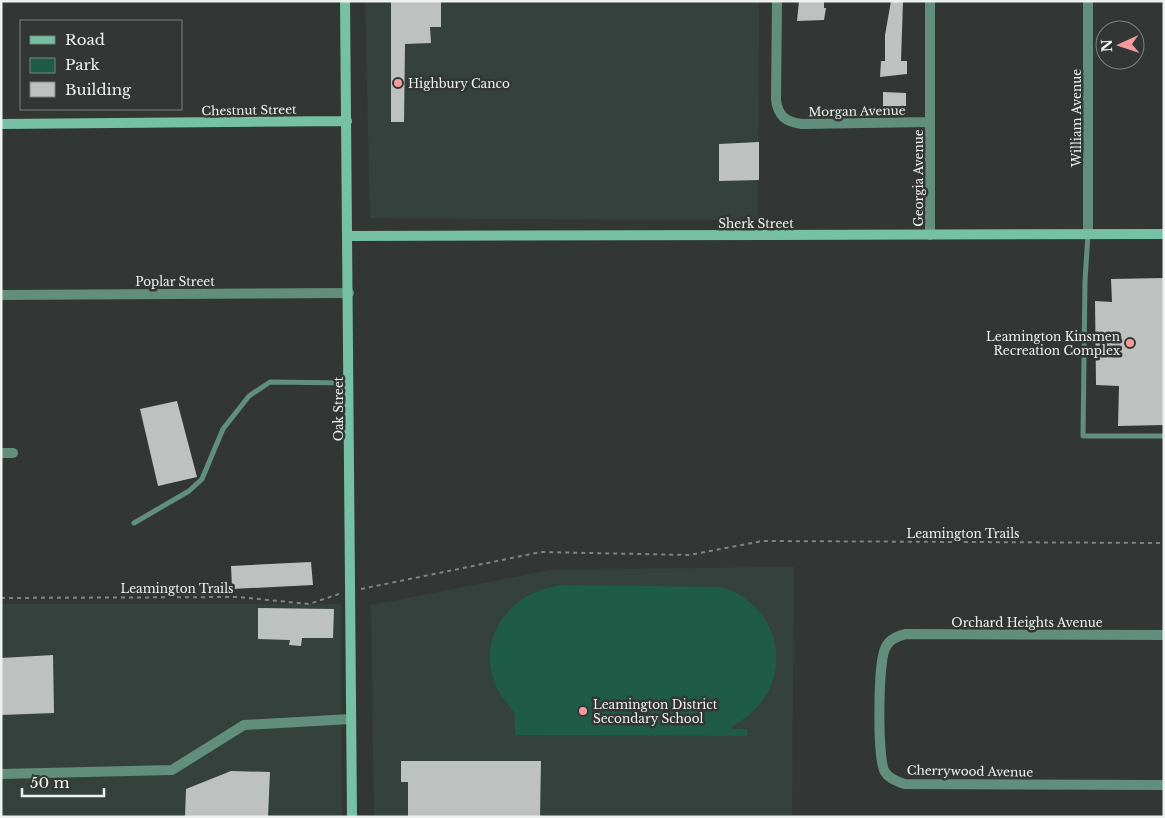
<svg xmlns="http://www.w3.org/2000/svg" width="1165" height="818" viewBox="0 0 1165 818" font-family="'Libre Baskerville',serif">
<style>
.built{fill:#35413c}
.green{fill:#1e5c48}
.building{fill:#bdc2c0}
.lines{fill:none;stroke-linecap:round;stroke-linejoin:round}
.path{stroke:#808483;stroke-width:2;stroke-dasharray:4 4;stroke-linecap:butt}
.lane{stroke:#618e7d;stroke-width:5}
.street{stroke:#618e7d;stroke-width:10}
.secondary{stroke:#76c0a5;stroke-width:10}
.poi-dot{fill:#f59b9d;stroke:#323735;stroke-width:2}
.labels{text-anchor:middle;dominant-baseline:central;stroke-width:5;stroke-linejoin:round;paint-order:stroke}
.poi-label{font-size:12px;fill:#eef1f0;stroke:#323735;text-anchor:start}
.street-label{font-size:12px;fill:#eef1f0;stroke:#323735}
</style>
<rect width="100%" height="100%" fill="#323735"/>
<path class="built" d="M365 1H759L758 220 370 218Z
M794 567 792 817H374L371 605 550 570Z
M1 604H341L342 817H1Z"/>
<path class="green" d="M566 585 722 587C789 609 796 694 732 726V729H747V736L515 735V714C509 705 502 698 497 688 473 636 513 588 566 585Z"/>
<path class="building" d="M391 1H441V27H430L431 43 405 44 404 122H391Z
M799 1H824V8H826L824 20 797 21Z
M891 1H903L901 61H907V74L880 77 881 61H885V35Z
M883 92 906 93V106L883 107Z
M759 142V180L719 181V144Z
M1164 278V425L1118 426 1119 386 1096 385 1095 301 1112 302 1111 279Z
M177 401 197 477 158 486 140 409Z
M311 562 313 585 232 589 231 566Z
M258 608 334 609 333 638H302L301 646 289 645 290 640 258 639Z
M53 655 54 713 1 715V658Z
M401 761H541L540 817H408V782H401Z
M231 771 270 772 268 817H185L186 789Z"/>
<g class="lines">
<path class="path" d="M361 589 541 552 689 555 763 541 1164 543
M1 598 238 597 309 604 339 594"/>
<path class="lane" d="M1088 234 1085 281 1083 436H1164
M134 523 189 491 202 479 223 429 249 396 270 382 349 383"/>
<path class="street" d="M777 1 776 100C778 116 786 122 802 124L930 122
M930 1V235
M1088 1V234
M1 295 349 293
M1 453H13
M1164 635 906 634C897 636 888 640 885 649 878 663 877 760 885 772 889 779 897 781 904 784L1164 785
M1 774 172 770 244 725 351 719"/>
<path class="secondary" d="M345 1 352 817
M1 124 347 121
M348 236 1164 234"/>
</g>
<g class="poi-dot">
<circle cx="398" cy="83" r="5"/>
<circle cx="1130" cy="343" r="5"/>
<circle cx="583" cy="711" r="5"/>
</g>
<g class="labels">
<g class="poi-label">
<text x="408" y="83">Highbury Canco</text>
<text x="1120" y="336" text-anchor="end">Leamington Kinsmen<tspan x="1120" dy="14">Recreation Complex</tspan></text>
<text x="593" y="704">Leamington District<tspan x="593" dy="14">Secondary School</tspan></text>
</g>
<g class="street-label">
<text transform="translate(249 110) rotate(-1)">Chestnut Street</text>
<text transform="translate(857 111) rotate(-1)">Morgan Avenue</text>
<text transform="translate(1076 118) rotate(-90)">William Avenue</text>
<text transform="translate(918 178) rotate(-90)">Georgia Avenue</text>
<text x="756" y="223">Sherk Street</text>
<text x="175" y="281">Poplar Street</text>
<text transform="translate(338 409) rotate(-90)">Oak Street</text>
<text x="963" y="533">Leamington Trails</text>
<text x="177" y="588">Leamington Trails</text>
<text x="1027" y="622">Orchard Heights Avenue</text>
<text transform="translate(970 771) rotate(1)">Cherrywood Avenue</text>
</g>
</g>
<rect width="1165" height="818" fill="none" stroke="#eef1f0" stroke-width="5"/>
<rect x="20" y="20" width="162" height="90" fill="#323735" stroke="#7d8180"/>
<rect x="30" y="36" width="25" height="8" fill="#76c0a5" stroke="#7d8180"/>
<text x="65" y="45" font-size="15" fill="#eef1f0">Road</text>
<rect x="30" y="58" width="25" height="15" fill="#1e5c48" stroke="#7d8180"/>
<text x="65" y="70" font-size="15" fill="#eef1f0">Park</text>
<rect x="30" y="82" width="25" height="15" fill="#bdc2c0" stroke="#7d8180"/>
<text x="65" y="95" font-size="15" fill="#eef1f0">Building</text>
<g transform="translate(1120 45) rotate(267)"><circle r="24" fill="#323735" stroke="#7d8180"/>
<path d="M0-4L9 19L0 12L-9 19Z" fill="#f59b9d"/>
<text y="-8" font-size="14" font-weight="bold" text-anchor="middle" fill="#eef1f0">N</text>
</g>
<path d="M22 788v8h82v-8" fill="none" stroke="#eef1f0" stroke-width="2.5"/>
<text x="30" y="788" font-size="15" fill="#eef1f0" stroke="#323735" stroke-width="4" paint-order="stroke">50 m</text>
</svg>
